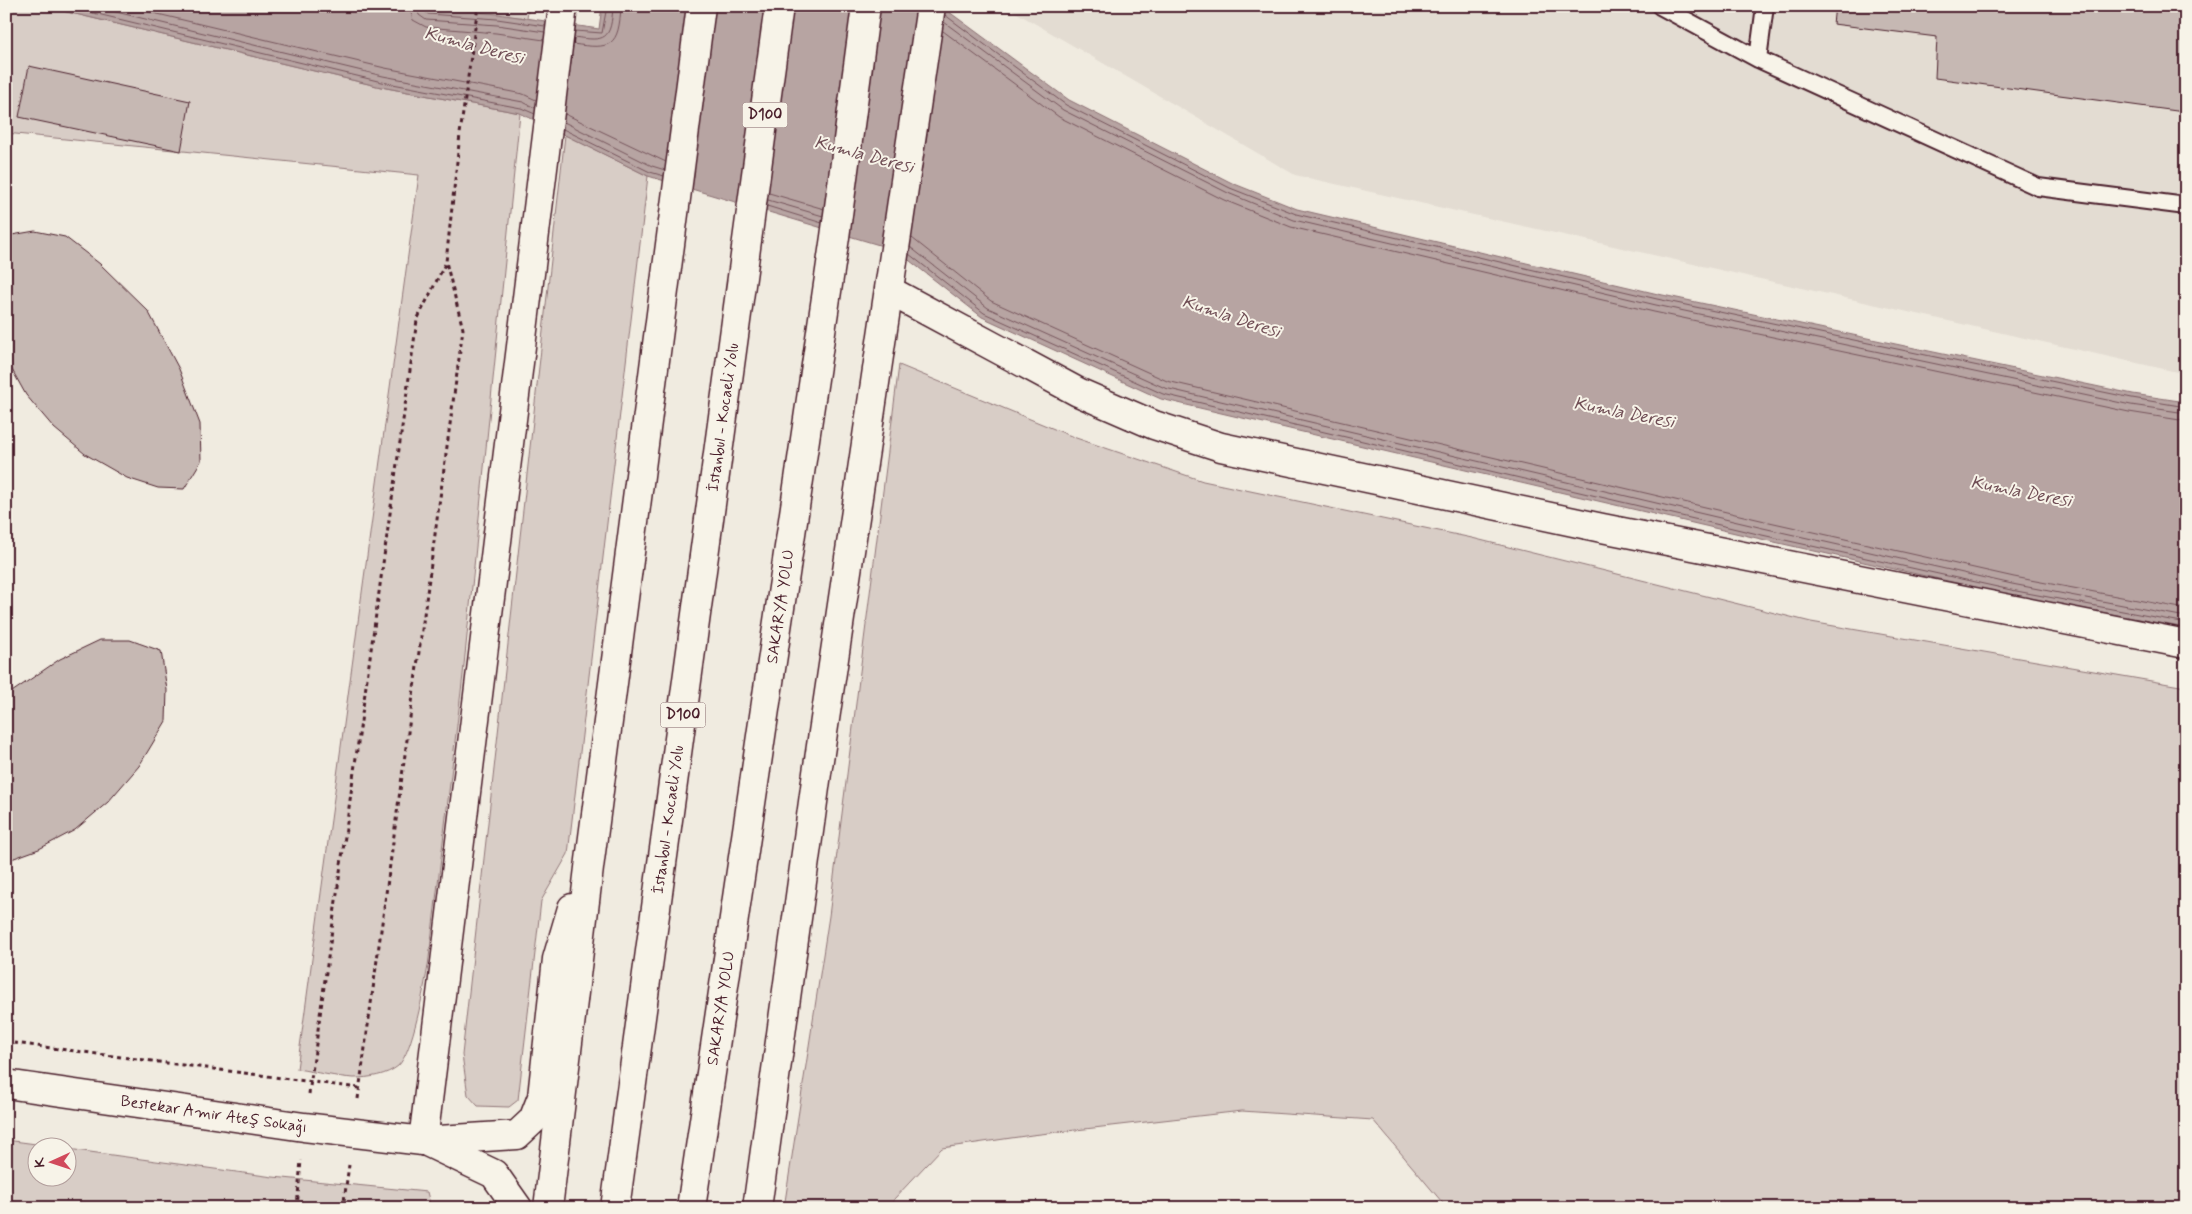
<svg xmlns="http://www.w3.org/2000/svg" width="2192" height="1214" viewBox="0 0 2192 1214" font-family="Mynerve,sans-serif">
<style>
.built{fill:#e3dcd2}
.green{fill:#d8cdc6;stroke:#917678}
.water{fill:#b7a4a2;stroke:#8b6f72}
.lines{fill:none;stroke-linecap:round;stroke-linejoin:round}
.shore{stroke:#76545b;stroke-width:1}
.building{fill:#c6b8b3;stroke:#4a1f2b}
.service-casing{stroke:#4a1f2b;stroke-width:20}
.minor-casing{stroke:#4a1f2b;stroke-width:31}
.primary-casing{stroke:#4a1f2b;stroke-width:31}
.trunk-casing{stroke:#4a1f2b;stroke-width:31}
.path{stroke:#4a1f2b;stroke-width:3;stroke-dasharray:4 4;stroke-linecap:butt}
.service{stroke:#f7f3e8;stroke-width:16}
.minor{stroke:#f7f3e8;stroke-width:28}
.primary{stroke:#f7f3e8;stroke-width:28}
.trunk{stroke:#f7f3e8;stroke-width:28}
.labels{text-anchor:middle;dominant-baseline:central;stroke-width:4;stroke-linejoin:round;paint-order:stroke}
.shield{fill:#f7f3e8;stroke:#7e5f64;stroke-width:1}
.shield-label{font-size:15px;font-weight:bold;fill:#4a1f2b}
.street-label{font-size:16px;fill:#4a1f2b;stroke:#f7f3e8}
.water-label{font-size:18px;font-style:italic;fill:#704e55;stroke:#f7f3e8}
</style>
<rect width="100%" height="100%" fill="#f0ebe0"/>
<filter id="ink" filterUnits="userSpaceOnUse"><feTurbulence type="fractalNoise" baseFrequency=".02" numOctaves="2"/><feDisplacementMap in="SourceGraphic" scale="10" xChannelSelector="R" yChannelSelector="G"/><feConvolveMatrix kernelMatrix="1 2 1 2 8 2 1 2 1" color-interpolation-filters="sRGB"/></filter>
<g filter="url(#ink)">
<path class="built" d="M1005 6H2186V374L1295 175Z"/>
<path class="green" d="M6 6H42L381 87 520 113 463 675 428 966C424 987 413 1052 398 1066 387 1075 369 1078 354 1078 336 1077 316 1072 297 1069L419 175 6 133Z
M411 6H529L527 18Z
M565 135 648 176 568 854 541 901 518 1100 509 1107 478 1106 468 1095 462 1055Z
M899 365 1076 438 1203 481 1472 538 1811 622 2186 687V1208H1447L1373 1120 1242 1111 1032 1135 942 1148 894 1199 893 1208H784L829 916Z
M6 1140 51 1146H38V1176H68V1149L273 1177 427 1192 431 1208H6Z"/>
<path class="water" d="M42 6H411L498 14 599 29 602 6H941L1069 100 1232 183 1297 209 1658 294 2133 394 2186 402V628L2010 595 1761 539 1161 399 982 317 896 250 648 176 520 113 381 87Z"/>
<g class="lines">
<path class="shore" d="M64 6 382 82 521 108 535 114
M91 6 383 76 523 102 535 108
M124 6 385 68 523 94 536 100
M409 6 413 20 426 27 496 33 544 40
M416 6 419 15 426 20 497 25 545 32
M422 6 424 11 428 14 497 19 545 26
M945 15 1066 105 1230 188 1296 214 1657 299 2132 398 2186 407
M944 22 1063 110 1228 193 1294 220 1656 305 2131 405 2186 413
M575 31 602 33 607 6
M943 31 1059 117 1224 200 1291 227 1654 312 2129 412 2186 421
M574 37C606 42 611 40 613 6
M573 44C611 50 619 47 621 6
M565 114 666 162
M564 122 652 166 665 170
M563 129 650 172 664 176
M769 193 824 209
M768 200 823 216
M767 206 822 223
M912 238 991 301 1167 381 1765 521 2014 577 2186 609
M910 247 988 308 1165 388 1763 528 2012 584 2186 617
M909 254 984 313 1163 394 1762 535 2011 590 2186 623"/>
</g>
<path class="building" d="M1835 6H2186L2184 112 1935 78 1937 37 1833 24Z
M29 66 190 101 181 151 19 117Z
M35 231 65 237 100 264 148 311 179 369 200 424 201 461 184 489 158 488 127 478 85 454 54 428 26 395 6 359V236Z
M100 640H130L161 651 167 690 166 721 139 766 108 802 75 830 39 849 6 861V696L60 659Z"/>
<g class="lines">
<g class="service-casing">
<path id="service" d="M1660 6 1758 59 2038 187 2186 206
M1758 59 1765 6"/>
</g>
<g class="minor-casing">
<path id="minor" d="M890 291 1078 392 1154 425 1221 447 1602 528 2186 644"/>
</g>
<g class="primary-casing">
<g id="primary">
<path id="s1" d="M6 1084 304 1127 423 1141"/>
</g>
</g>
<g class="trunk-casing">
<g id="trunk">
<path d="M423 1141 563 6"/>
<path d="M423 1141 517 1135 533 1120 542 1097 557 959 572 908"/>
<path d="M429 1143 494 1174 518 1208"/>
<path d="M548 1208 589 868 701 6"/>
<path id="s2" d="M615 1208 779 6"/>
<path id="s3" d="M691 1208 835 237 866 6"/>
<path d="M757 1208 817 773 931 6"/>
</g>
</g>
<path class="path" d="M6 1042 359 1088
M309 1094 417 320 446 262 460 134 478 6
M358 1099 463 329 446 262
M297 1208 301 1160
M343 1208 349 1165"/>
<use href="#service" class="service"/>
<use href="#minor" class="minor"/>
<use href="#primary" class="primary"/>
<use href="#trunk" class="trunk"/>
</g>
</g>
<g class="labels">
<g class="shield">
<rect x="742.5" y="102.5" width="45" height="25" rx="4"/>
<rect x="660.5" y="702.5" width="45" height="25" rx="4"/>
</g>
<g class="shield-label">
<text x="765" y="115">D100</text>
<text x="683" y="715">D100</text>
</g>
<g class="street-label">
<text stroke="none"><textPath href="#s2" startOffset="798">İstanbul - Kocaeli Yolu</textPath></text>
<text stroke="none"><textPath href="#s3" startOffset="608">SAKARYA YOLU</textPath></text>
<text stroke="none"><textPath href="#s2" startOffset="392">İstanbul - Kocaeli Yolu</textPath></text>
<text stroke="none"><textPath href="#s3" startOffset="202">SAKARYA YOLU</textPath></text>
<text stroke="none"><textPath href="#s1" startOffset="210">Bestekar Amir Ateş Sokağı</textPath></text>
</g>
<g class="water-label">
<text transform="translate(474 46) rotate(15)">Kumla Deresi</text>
<text transform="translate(864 155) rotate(15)">Kumla Deresi</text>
<text transform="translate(1231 317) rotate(18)">Kumla Deresi</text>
<text transform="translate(1624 413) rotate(11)">Kumla Deresi</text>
<text transform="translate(2021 492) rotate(11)">Kumla Deresi</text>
</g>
</g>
<rect width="2192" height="1214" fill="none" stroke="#f7f3e8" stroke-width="25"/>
<rect x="12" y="12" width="2167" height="1189" fill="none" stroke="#4a1f2b" stroke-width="2" filter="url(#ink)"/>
<g transform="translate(52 1162) rotate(267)"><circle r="24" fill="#f7f3e8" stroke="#b29e9c"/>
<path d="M0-4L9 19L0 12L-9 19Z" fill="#d1495b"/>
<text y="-8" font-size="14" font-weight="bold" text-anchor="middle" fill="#4a1f2b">K</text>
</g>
</svg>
